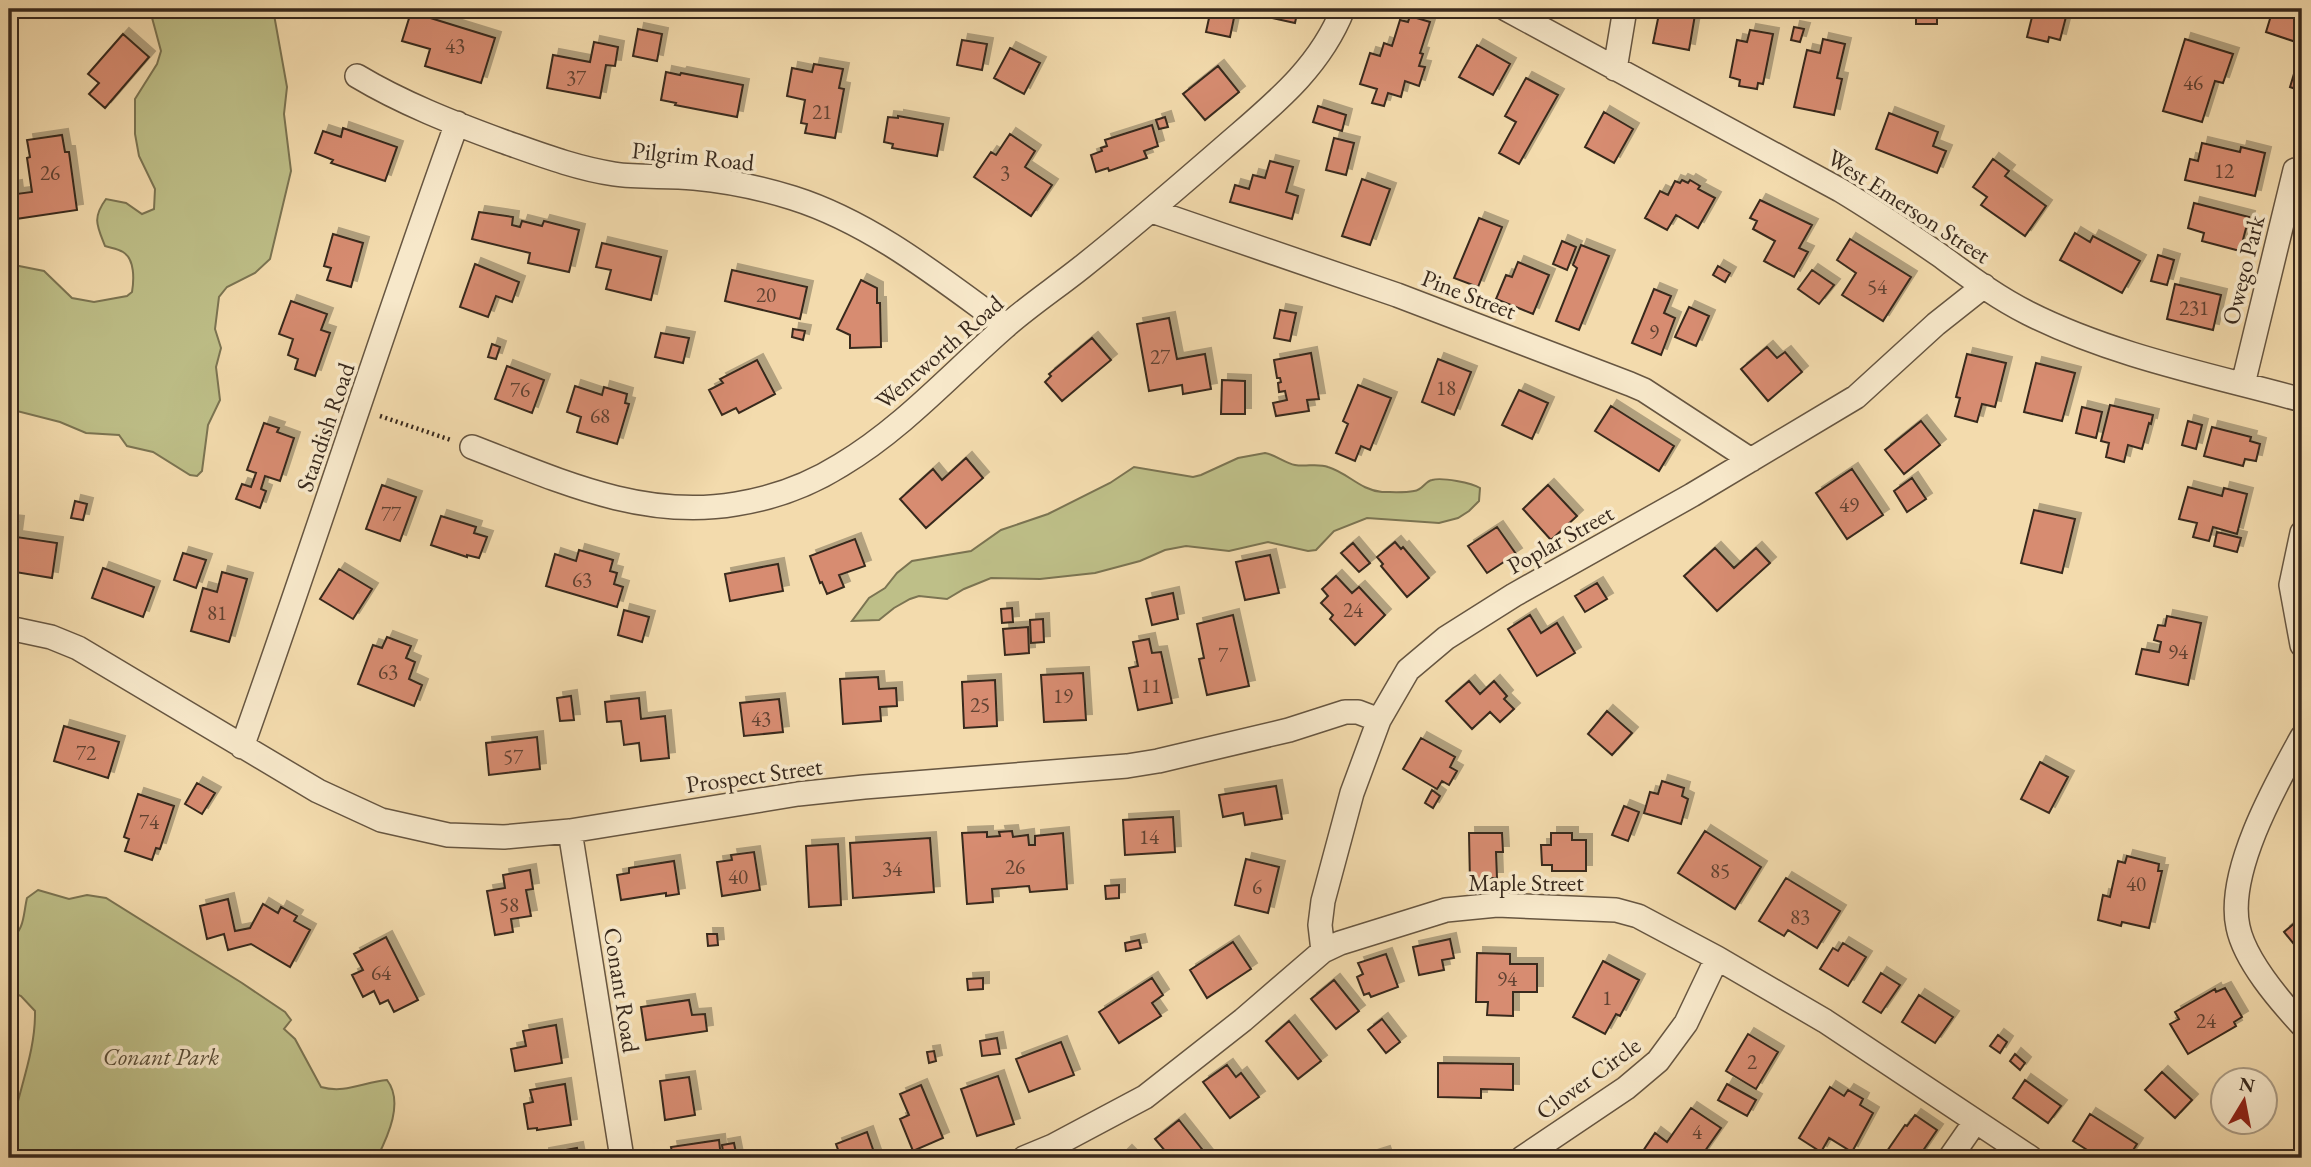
<svg xmlns="http://www.w3.org/2000/svg" width="2311" height="1167" viewBox="0 0 2311 1167" font-family="'EB Garamond',serif">
<style>
.green{fill:#bebf88;stroke:#7b7452;stroke-width:2}
.building{fill:#d78c71;stroke:#38291d;stroke-width:2;filter:url(#shadow)}
.lines{fill:none;stroke-linecap:round;stroke-linejoin:round}
.street-casing{stroke:#675641;stroke-width:26}
.path{stroke:#38291d;stroke-width:4.5;stroke-dasharray:2 3.5;stroke-linecap:butt}
.street{stroke:#f7e8ca;stroke-width:23}
.labels{text-anchor:middle;dominant-baseline:central;stroke-width:7;stroke-linejoin:round;paint-order:stroke}
.number-label{font-size:21px;fill:#604232}
.street-label{font-size:24px;fill:#38291d;stroke:#f7e8ca}
.park-label{font-size:24px;font-style:italic;fill:#5a4e38;stroke:#f7e8ca}
</style>
<defs>
<filter id="shadow"><feDropShadow dx="6" dy="-6" stdDeviation="0" flood-color="#0004"/></filter>
</defs>
<rect width="100%" height="100%" fill="#f3dbad"/>
<filter id="stains"><feTurbulence type="fractalNoise" baseFrequency=".00286" numOctaves="4"/><feColorMatrix values="0 0 0 0 .2 0 0 0 0 .09 0 0 0 0 .02 0 0 0 .5 -.17"/></filter>
<radialGradient id="worn" r=".72"><stop offset=".6" stop-color="#630" stop-opacity="0"/><stop offset="1" stop-color="#630" stop-opacity=".3"/></radialGradient>
<path class="green" d="M147 9H273L287 87 284 114 291 171 270 259 255 273 227 287 219 297 215 329 221 348 216 367 220 400 208 425 202 471 197 476 190 475 153 452 127 446 119 435 86 433 60 422 9 409V264L44 271 72 298 94 302 127 296 132 292C134 280 135 259 123 252 118 249 111 248 105 246 97 226 92 218 106 199L126 203 142 214 154 209 155 189 139 156 135 134V99L157 64 161 51 151 14Z
M1265 453C1276 455 1285 463 1295 465 1306 467 1318 463 1328 467 1348 473 1360 490 1382 492 1392 492 1404 493 1414 491 1423 490 1425 481 1432 480 1442 477 1472 483 1480 488L1479 501 1469 511 1458 518 1439 523 1367 518 1334 531 1316 550 1308 551 1268 542 1229 551 1186 546 1165 550 1140 561 1095 573 1040 579 991 578 964 589 947 599 919 596 910 599 894 608 879 620 852 621 869 598 885 588 897 573 912 561 971 551 1001 530 1048 514 1110 483 1134 467 1193 477 1201 475 1238 458Z
M38 890 69 899 87 895 106 898 242 983 285 1012 291 1020 284 1029 295 1039 321 1087C345 1094 364 1082 387 1080 404 1102 388 1136 377 1158H9C9 1108 36 1062 35 1011L21 996 9 991V941C25 930 23 915 27 898Z"/>
<path class="building" d="M1211 9 1235 13 1230 37 1206 32Z
M1259 9H1298L1295 23 1258 15Z
M1660 9H1696L1689 50 1653 43Z
M2034 9H2068L2060 40 2049 37 2048 42 2027 37Z
M2273 9H2302V44L2266 32Z
M411 12 495 38 481 83 425 66 430 49 402 41Z
M1916 13H1937V24H1916Z
M1410 16 1430 22 1420 53 1423 54 1419 66 1425 67 1419 86 1405 81 1401 97 1388 93 1384 106 1372 103 1377 89 1360 84 1370 53 1380 56 1384 43 1392 46 1400 20 1408 22Z
M1794 27 1804 29 1800 42 1791 40Z
M638 29 662 34 657 61 633 56Z
M1750 30 1773 34 1763 84 1758 83 1757 89 1739 86 1740 80 1730 77 1737 40 1747 42Z
M123 34 149 57 105 108 89 94 99 83 88 74Z
M1823 39 1845 44 1837 78 1842 79 1834 115 1794 107 1807 50 1820 53Z
M2185 39 2233 54 2223 83 2215 81 2202 122 2163 111Z
M962 40 987 44 982 70 957 65Z
M594 42 618 47 615 66 606 65 600 98 547 88 553 55 590 62Z
M1477 45 1510 64 1493 95 1459 77Z
M1010 48 1040 63 1024 94 994 78Z
M2300 54 2302 55V91L2290 87Z
M814 64 843 69 839 88 844 89 835 138 805 133 807 124 801 123 805 100 787 96 792 68 812 72Z
M1218 66 1239 92 1205 120 1183 94Z
M666 72 680 75 681 73 743 85 737 117 675 105 676 103 661 100Z
M1526 78 1558 95 1519 164 1499 153 1516 122 1505 116Z
M1318 106 1346 115 1342 131 1313 122Z
M1604 112 1633 129 1614 163 1585 147Z
M1889 113 1938 132 1933 146 1946 151 1937 173 1876 149Z
M898 116 943 124 937 156 892 148 893 144 884 142 888 117 898 118Z
M1165 117 1168 127 1159 129 1156 120Z
M1152 125 1158 146 1144 151 1147 158 1109 171 1108 168 1096 172 1091 155 1102 151 1101 148 1107 146 1105 140Z
M343 128 397 147 385 181 331 163 333 160 315 153 323 131 341 137Z
M1010 134 1035 151 1025 167 1052 185 1031 216 974 177 991 152 996 155Z
M62 135 65 152H69L77 210 9 220V187L16 186 17 194 32 192 27 158 30 157 27 140Z
M1334 138 1354 143 1346 175 1326 170Z
M2202 143 2240 152 2241 147 2265 153 2255 196 2185 180 2190 159 2198 161Z
M1993 159 2009 171 2005 176 2046 206 2025 236 1981 205 1987 197 1973 187Z
M1270 161 1293 167 1286 192 1298 196 1292 219 1230 202 1235 185 1249 189 1253 175 1265 178Z
M1362 179 1390 189 1370 245 1342 236Z
M1682 180 1688 183 1690 180 1700 186 1698 189 1715 198 1698 228 1676 215 1667 230 1645 218 1660 191 1668 195 1675 181 1680 183Z
M1760 200 1812 225 1799 248 1808 252 1794 277 1764 261 1775 241 1753 229 1757 221 1750 218Z
M2194 203 2249 217 2240 251 2202 241 2204 233 2188 228Z
M479 212 513 217 512 225 520 227 522 221 542 226 544 221 579 230 569 272 528 263 530 253 472 239Z
M1479 218 1502 227 1478 287 1454 278Z
M2075 233 2090 242 2093 236 2140 261 2122 293 2060 260Z
M333 234 363 243 351 287 327 280 331 268 324 266Z
M1850 239 1911 277 1883 321 1842 295 1856 273 1837 260Z
M1562 241 1576 247 1567 270 1553 264Z
M602 243 661 257 651 300 606 289 611 270 596 267Z
M1581 245 1609 256 1579 330 1556 321 1577 268 1573 265Z
M2158 255 2174 260 2167 285 2151 281Z
M1518 262 1549 275 1533 314 1496 299 1506 275 1512 277Z
M475 264 519 282 512 302 496 296 488 317 460 307Z
M1718 266 1730 273 1725 282 1713 275Z
M732 270 807 287 800 319 725 301Z
M1812 270 1834 285 1819 304 1798 289Z
M861 280 877 288V303H880L881 347 850 348V335L837 329Z
M2175 284 2221 295 2213 330 2167 319Z
M1654 289 1671 296 1664 313 1675 318 1661 355 1632 343Z
M291 301 327 314 321 330 330 333 315 376 295 369 298 359 288 355 293 339 279 334Z
M1689 307 1709 316 1696 346 1675 337Z
M1280 310 1296 313 1290 341 1274 338Z
M1169 318 1177 359 1205 354 1211 389 1183 394 1182 385 1149 391 1137 324Z
M793 329 805 331 803 340 792 337Z
M661 333 689 338 683 363 655 357Z
M1092 338 1111 360 1062 401 1045 382 1051 376 1049 374Z
M492 344 500 347 496 359 488 357Z
M1767 347 1777 358 1785 352 1802 372 1768 401 1741 369Z
M1311 353 1319 399 1307 400 1309 411 1276 416 1273 403 1287 400 1285 391 1279 392 1278 383 1281 382 1280 378H1277L1274 360Z
M1967 354 2006 363 1995 407 1982 404 1977 422 1955 416 1960 398 1956 397Z
M1438 359 1471 372 1454 415 1422 402Z
M757 360 775 394 739 413 736 408 722 415 709 390 723 383 720 379Z
M2036 363 2075 373 2062 421 2024 412Z
M507 366 544 380 532 413 495 399Z
M1222 380 1245 381V414H1221Z
M1358 385 1391 398 1370 450 1361 446 1355 461 1336 453 1348 424 1343 421Z
M575 386 602 395 604 387 627 394 625 403 629 404 617 444 577 432 581 417 567 412Z
M1519 390 1548 403 1532 439 1502 425Z
M2110 405 2153 415 2151 424 2149 423 2142 449 2128 445 2124 462 2106 457 2109 443 2101 441Z
M1611 406 1674 446 1659 471 1595 431Z
M2082 407 2102 412 2096 438 2076 433Z
M1921 421 1940 445 1904 474 1885 450Z
M2188 421 2202 425 2196 449 2182 445Z
M264 423 279 428 277 432 294 438 280 481 265 476 261 489 266 491 260 508 236 499 242 484 251 487 256 473 247 470Z
M2212 427 2251 437 2250 441 2260 444 2256 461 2245 459 2243 466 2204 456Z
M966 458 983 478 926 528 900 499 933 469 942 480Z
M1852 469 1883 515 1847 539 1816 493Z
M1912 478 1926 499 1907 512 1894 491Z
M382 485 416 497 400 541 366 529Z
M1548 485 1577 516 1551 540 1523 509Z
M2188 487 2222 496 2224 488 2247 494 2237 534 2213 527 2209 541 2193 537 2197 523 2179 519Z
M75 501 87 504 83 520 71 518Z
M2034 510 2075 519 2062 573 2021 563Z
M441 516 476 527 474 533 487 537 479 558 467 555V557L431 545Z
M9 521 18 522 16 537 57 543 52 578 9 571Z
M1497 527 1516 554 1487 573 1468 546Z
M2217 532 2241 538 2237 552 2214 546Z
M855 539 865 566 839 575 844 587 827 594 822 582 820 583 810 556Z
M1395 542 1401 549 1403 547 1429 578 1407 597 1381 566 1383 564 1377 557Z
M1353 543 1370 563 1359 572 1341 553Z
M1715 548 1734 568 1756 548 1770 563 1717 611 1684 576Z
M579 550 613 560 610 571 617 573 614 584 623 587 617 607 546 586 555 554 576 561Z
M183 553 206 560 196 588 174 580Z
M1270 555 1279 593 1245 600 1236 562Z
M778 564 783 591 730 601 725 574Z
M103 568 154 587 143 617 92 598Z
M339 569 372 589 353 619 320 599Z
M222 572 247 579 229 642 191 631 203 588 217 592Z
M1336 576 1352 593 1359 587 1385 615 1355 645 1330 619 1333 615 1321 603 1328 596 1322 589Z
M1597 583 1607 599 1585 612 1575 596Z
M1173 593 1178 619 1152 625 1146 599Z
M1012 608 1013 622 1002 623 1001 609Z
M624 610 649 617 642 642 618 635Z
M1233 615 1249 686 1207 695 1199 659 1204 658 1197 624Z
M1530 615 1541 633 1557 623 1575 653 1537 676 1508 629Z
M2167 616 2201 623 2188 685 2136 674 2142 649 2159 652 2161 642 2154 640 2158 625 2165 626Z
M1043 619 1044 642 1031 643 1030 620Z
M1028 627 1029 653 1005 655 1003 629Z
M387 637 411 646 406 658 415 662 409 679 422 685 414 706 358 684 373 645 382 648Z
M1149 639 1152 653 1161 652 1172 703 1138 710 1129 668 1138 666 1133 642Z
M1083 673 1086 720 1044 722 1041 675Z
M878 677 879 689 896 688 897 706 880 707 881 721 843 724 840 679Z
M995 680 997 726 964 728 962 682Z
M1469 681 1480 694 1494 681 1507 696 1504 699 1514 709 1500 722 1490 712 1472 729 1446 701Z
M571 696 574 720 560 721 557 698Z
M639 698 641 719 665 716 669 758 641 761 639 743 624 745 621 721 607 722 605 702Z
M779 699 783 732 744 736 740 703Z
M1607 711 1632 733 1612 755 1588 734Z
M64 726 119 742 108 778 54 761Z
M537 737 540 769 489 775 486 743Z
M1421 738 1455 757 1450 767 1457 771 1449 785 1442 781 1437 789 1403 769Z
M2040 762 2068 777 2049 813 2021 799Z
M1662 781 1684 788 1682 796 1688 799 1681 824 1644 813 1650 792 1658 794Z
M197 783 215 793 202 814 185 804Z
M1276 786 1282 819 1245 825 1243 813 1223 817 1219 795Z
M1432 790 1440 796 1433 808 1425 803Z
M138 794 174 806 160 849 156 848 152 860 125 851 129 839 124 837Z
M1624 806 1639 812 1628 841 1612 835Z
M1173 817 1175 852 1125 855 1123 820Z
M1012 831 1013 837 1028 835 1029 845H1035V836L1063 833 1067 889 1030 892 1029 886 992 889 993 902 967 904 962 833 987 832V837L1000 836 999 832Z
M1705 831 1761 867 1735 909 1678 873Z
M1469 833H1502L1503 852H1496L1497 878H1483V881L1470 882Z
M1551 833H1572V840H1586V871H1552V865H1542L1541 845H1551Z
M930 838 934 892 853 898 850 843Z
M838 844 841 905 809 907 806 846Z
M754 852 760 890 722 896 717 862 732 860 731 855Z
M2127 856 2159 864 2158 871H2162L2149 928 2122 922 2121 926 2098 920 2103 895 2110 897 2118 861 2125 863Z
M1246 859 1279 867 1268 913 1235 905Z
M674 861 679 894 666 896V893L621 900 617 875 629 873V868Z
M530 870 533 889 526 890 531 916 511 919 513 932 495 935 487 891 505 888 503 875Z
M1786 878 1840 911 1817 948 1788 930 1784 936 1759 921Z
M1119 885V898L1106 899 1105 886Z
M228 899 235 931 250 928 263 904 278 913 281 907 297 916 294 921 310 930 290 967 251 944 228 950 224 934 207 939 200 906Z
M2302 917V954L2284 932Z
M707 934H717L718 945 708 946Z
M386 937 418 1000 394 1012 388 1000 380 1004 374 991 363 997 352 975 363 970 354 954Z
M1450 939 1454 958 1442 960 1444 970 1419 975 1413 947Z
M1139 940 1141 948 1126 951 1125 943Z
M1233 942 1251 969 1207 998 1190 970Z
M1843 943 1866 957 1848 986 1820 969 1833 948 1838 951Z
M1477 953 1510 954V964H1537V992H1513V1016L1487 1015 1488 1002H1476Z
M1386 954 1398 987 1371 997 1369 993 1364 995 1357 977 1363 974 1358 963Z
M1603 961 1639 980 1620 1016 1616 1014 1605 1034 1573 1017Z
M1881 973 1900 985 1881 1013 1863 1002Z
M983 978V989L968 990 967 979Z
M1152 978 1163 995 1152 1003 1161 1016 1119 1043 1099 1012Z
M1334 980 1359 1011 1336 1029 1311 999Z
M2225 988 2242 1017 2234 1022 2236 1026 2188 1054 2170 1024 2179 1019 2175 1012 2215 989 2216 992Z
M1919 995 1953 1017 1935 1043 1902 1022Z
M689 1000 692 1015 705 1014 707 1031 646 1040 641 1007Z
M1382 1019 1400 1042 1386 1053 1368 1030Z
M1289 1021 1321 1061 1298 1079 1266 1041Z
M556 1025 562 1063 515 1071 511 1049 526 1046 523 1031Z
M1748 1034 1778 1052 1756 1089 1726 1071Z
M1998 1035 2007 1042 2000 1053 1990 1046Z
M997 1038 1000 1054 982 1056 980 1041Z
M1061 1042 1074 1075 1029 1092 1016 1059Z
M934 1051 936 1061 929 1063 927 1052Z
M2015 1054 2025 1063 2020 1070 2010 1061Z
M1438 1063 1513 1064V1090L1481 1089V1098L1438 1097Z
M1227 1065 1236 1077 1241 1073 1259 1097 1230 1118 1203 1082Z
M2162 1072 2192 1100 2175 1118 2145 1090Z
M998 1076 1014 1124 977 1136 961 1089Z
M689 1077 695 1115 665 1120 660 1081Z
M2025 1080 2061 1106 2048 1123 2013 1098Z
M565 1084 571 1125 537 1130V1128L528 1129 524 1104 533 1102 530 1090Z
M1727 1084 1756 1100 1747 1116 1718 1100Z
M921 1085 943 1138 913 1151 900 1119 909 1115 900 1094Z
M1830 1087 1844 1096 1848 1090 1863 1099 1860 1105 1873 1113 1852 1152 1829 1138 1821 1152 1799 1138Z
M1691 1108 1721 1128 1700 1158H1654L1643 1151 1655 1133 1667 1142Z
M2090 1114 2137 1144 2128 1158H2100L2073 1141Z
M1915 1115 1937 1130 1918 1158H1891L1885 1154 1905 1125 1907 1126Z
M1179 1120 1209 1158H1171L1155 1139Z
M867 1132 876 1158H841L836 1144Z
M719 1140 721 1158H673L671 1147Z
M734 1143 737 1158H724L722 1145Z
M577 1148 579 1158H543V1154Z
M1126 1151 1133 1158H1119Z
M1384 1152 1386 1158H1365Z"/>
<g class="lines">
<g class="street-casing">
<path id="street" d="M1506 9 1840 190C1873 210 1906 232 1938 254 1967 275 1996 297 2028 313 2113 356 2211 375 2302 400
M1615 69 1625 9
M357 76C402 103 453 123 502 141 539 154 575 168 614 174 640 178 668 175 694 178 727 181 761 188 793 198 872 223 940 278 1006 326
M1152 211 1397 295 1630 384 1644 390 1751 460
M2243 384 2295 170
M472 447C558 480 642 520 736 504 774 498 809 485 841 465 903 428 952 373 1006 326 1030 305 1057 287 1082 267 1130 229 1176 189 1222 149 1270 107 1319 70 1343 9
M2302 533 2291 585 2302 645
M9 628 51 637 78 648 318 791 381 820 448 835 504 837 570 831 798 794 864 787 1127 766 1158 761 1289 730 1345 712H1358L1379 720
M2302 737C2276 784 2226 872 2238 927 2245 961 2279 1000 2302 1025
M242 747C316 540 382 330 457 123
M570 831 622 1158
M1323 951 1320 925 1323 901 1352 793 1379 720 1408 670 1446 638 1514 595 1692 495 1856 397 1936 324 1984 286
M1024 1158 1053 1146 1145 1097 1243 1020 1323 951 1340 943 1446 910 1497 905 1616 910 1638 916 1717 958 1825 1021 2031 1158
M1522 1158 1626 1088 1658 1061 1686 1023 1717 958
M1950 1158 1975 1122"/>
</g>
<path class="path" d="M380 416 451 440"/>
<use href="#street" class="street"/>
</g>
<g class="labels">
<g class="number-label">
<text x="455" y="45">43</text>
<text x="576" y="77">37</text>
<text x="2193" y="82">46</text>
<text x="822" y="111">21</text>
<text x="2224" y="170">12</text>
<text x="50" y="172">26</text>
<text x="1005" y="172">3</text>
<text x="1877" y="286">54</text>
<text x="766" y="294">20</text>
<text x="2194" y="307">231</text>
<text x="1654" y="331">9</text>
<text x="1160" y="356">27</text>
<text x="1446" y="387">18</text>
<text x="520" y="389">76</text>
<text x="600" y="415">68</text>
<text x="1849" y="504">49</text>
<text x="391" y="513">77</text>
<text x="582" y="579">63</text>
<text x="1353" y="609">24</text>
<text x="217" y="612">81</text>
<text x="2178" y="651">94</text>
<text x="1223" y="654">7</text>
<text x="388" y="671">63</text>
<text x="1151" y="685">11</text>
<text x="1063" y="695">19</text>
<text x="980" y="704">25</text>
<text x="761" y="718">43</text>
<text x="86" y="752">72</text>
<text x="513" y="756">57</text>
<text x="149" y="821">74</text>
<text x="1149" y="836">14</text>
<text x="1015" y="866">26</text>
<text x="892" y="868">34</text>
<text x="1720" y="870">85</text>
<text x="738" y="876">40</text>
<text x="2136" y="883">40</text>
<text x="1257" y="886">6</text>
<text x="509" y="904">58</text>
<text x="1800" y="916">83</text>
<text x="381" y="972">64</text>
<text x="1507" y="978">94</text>
<text x="1607" y="997">1</text>
<text x="2206" y="1020">24</text>
<text x="1752" y="1061">2</text>
<text x="1697" y="1131">4</text>
</g>
<g class="street-label">
<text transform="translate(693 156) rotate(6)">Pilgrim Road</text>
<text transform="translate(1909 206) rotate(33)">West Emerson Street</text>
<text transform="translate(2243 270) rotate(-76)">Owego Park</text>
<text transform="translate(1469 294) rotate(21)">Pine Street</text>
<text transform="translate(939 352) rotate(-41)">Wentworth Road</text>
<text transform="translate(325 427) rotate(-71)">Standish Road</text>
<text transform="translate(1560 539) rotate(-29)">Poplar Street</text>
<text transform="translate(754 775) rotate(-8)">Prospect Street</text>
<text x="1526" y="882">Maple Street</text>
<text transform="translate(622 990) rotate(81)">Conant Road</text>
<text transform="translate(1588 1078) rotate(-36)">Clover Circle</text>
</g>
<g class="park-label">
<text x="161" y="1056">Conant Park</text>
</g>
</g>
<rect width="2311" height="1167" fill="none" stroke="#f3dbad" stroke-width="35"/>
<rect x="10" y="10" width="2290" height="1146" fill="none" stroke="#38291d" stroke-width="3.5"/>
<rect x="18" y="18" width="2276" height="1132" fill="none" stroke="#38291d" stroke-width="2"/>
<g transform="translate(2244 1101) rotate(10)"><circle r="33" fill="#f7e8ca" stroke="#ab9c85" stroke-width="2"/>
<path d="M0-5L12 26L0 18L-12 26Z" fill="#8f2418"/>
<text y="-10" font-size="19" font-weight="bold" text-anchor="middle" fill="#38291d">N</text>
</g>
<rect width="100%" height="100%" filter="url(#stains)"/>
<rect width="100%" height="100%" fill="url(#worn)"/>
</svg>
